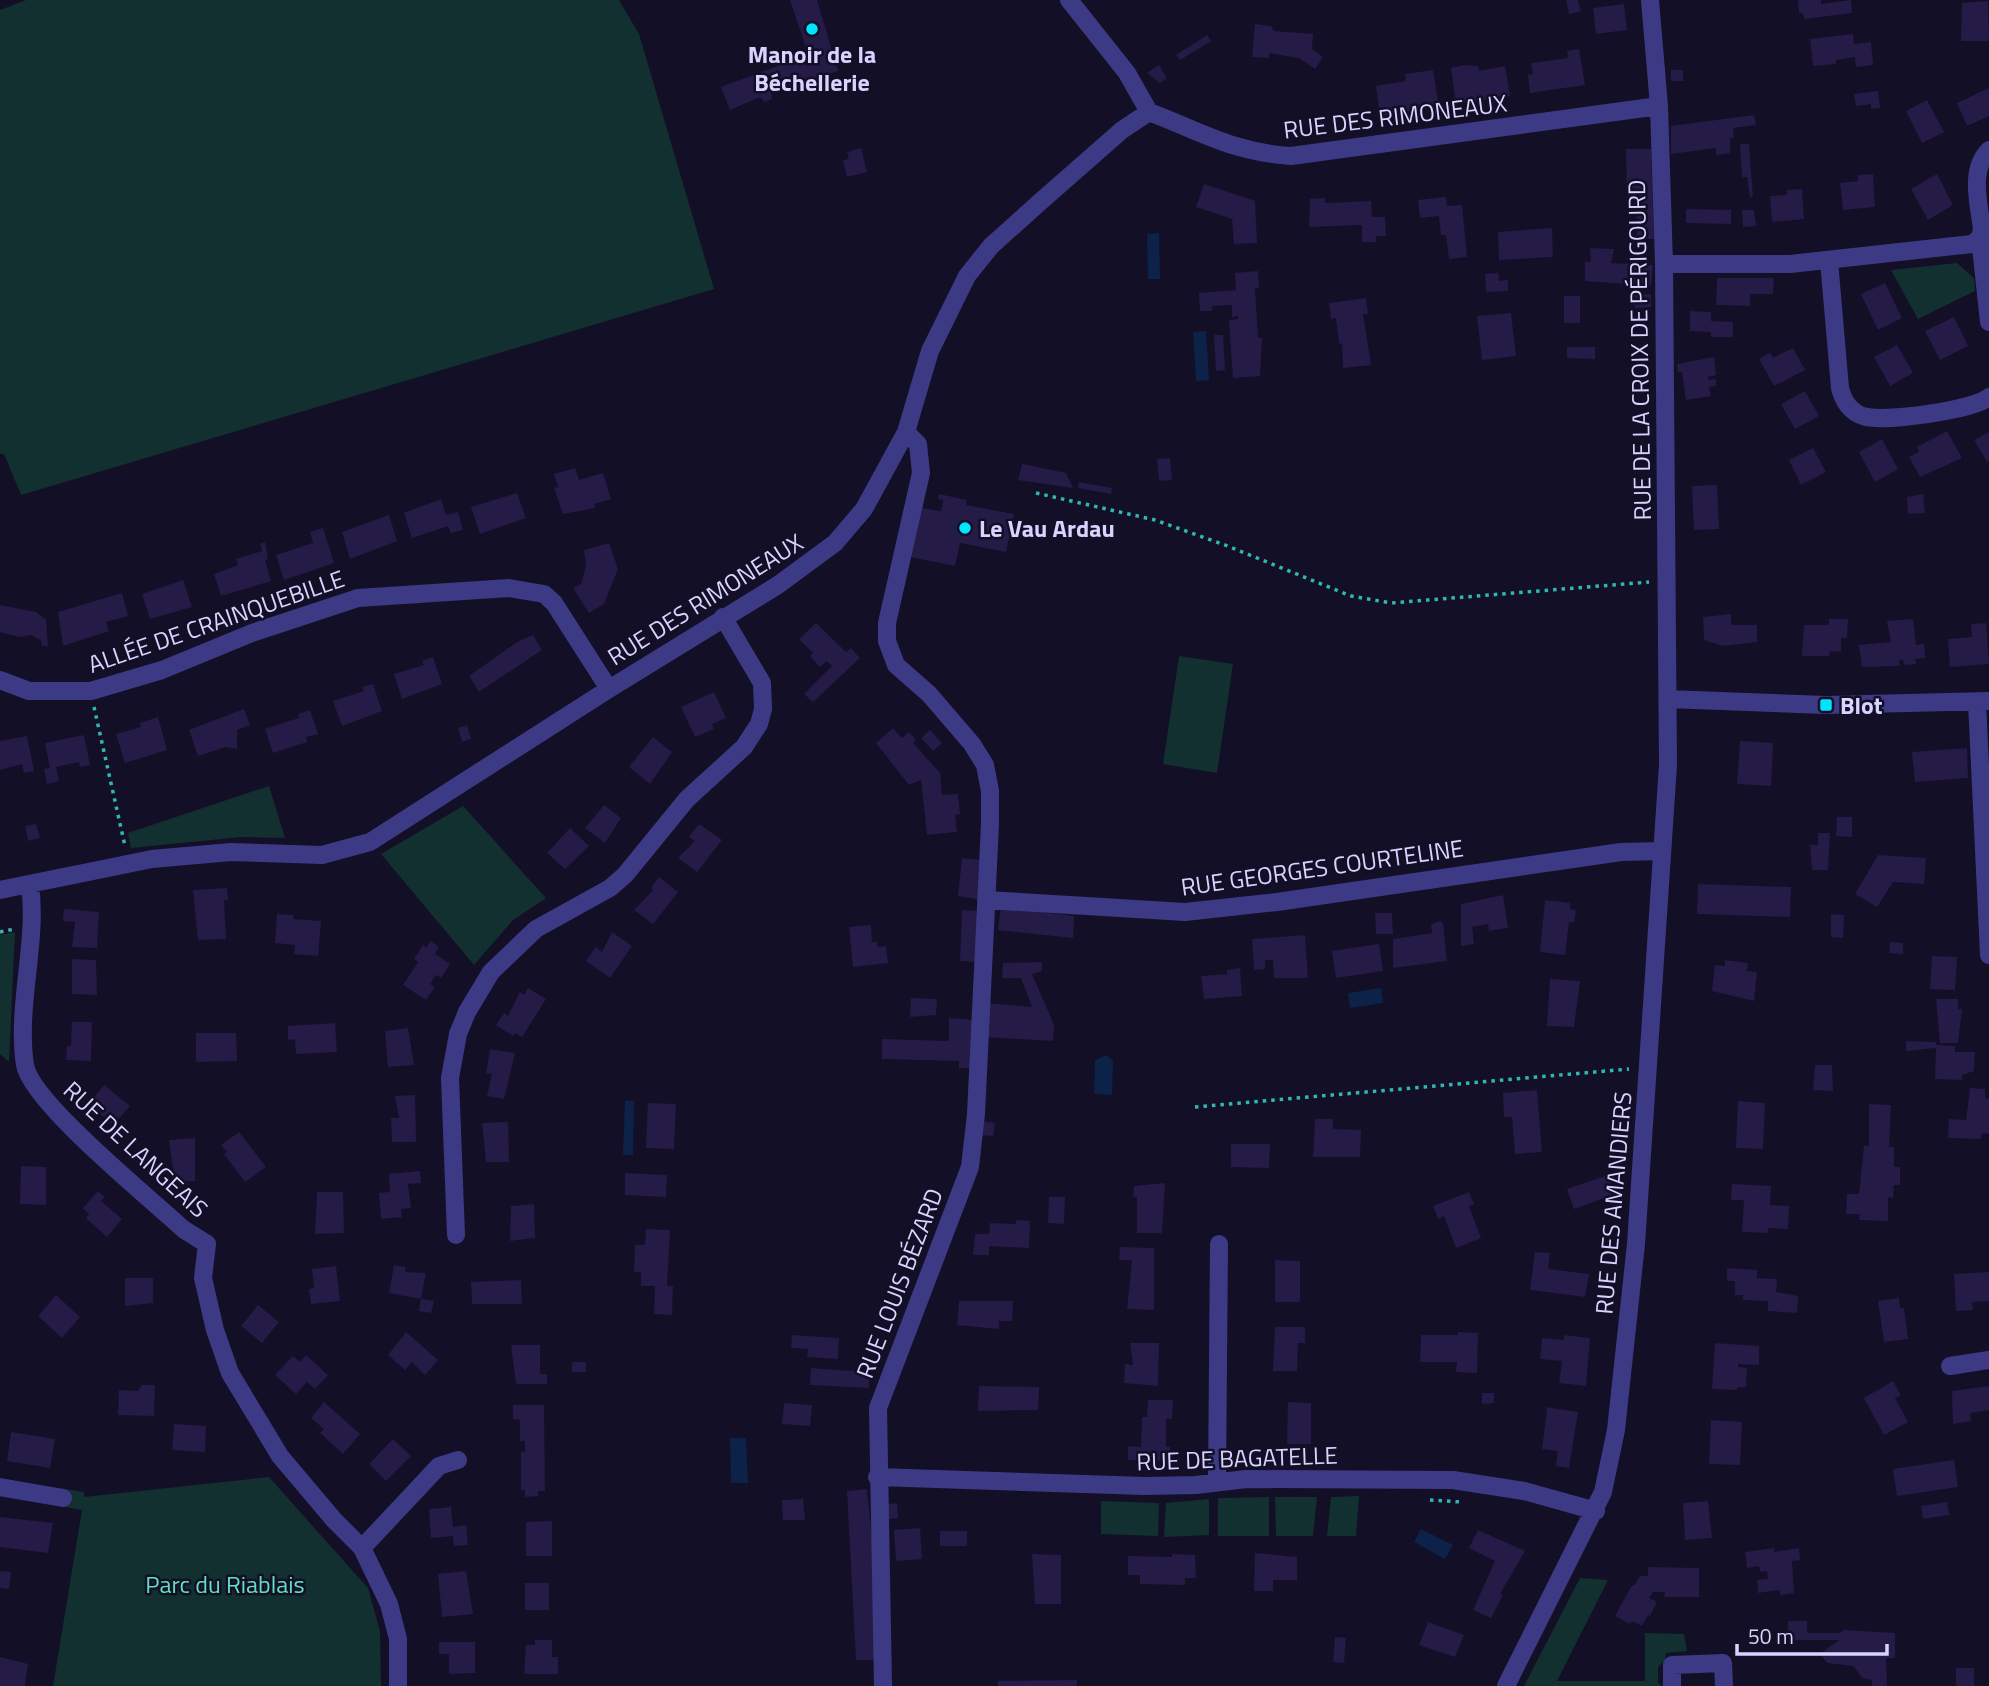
<svg xmlns="http://www.w3.org/2000/svg" width="1989" height="1686" viewBox="0 0 1989 1686" font-family="'Titillium Web',sans-serif">
<style>
.green{fill:#12302f}
.water{fill:#0c2248}
.building{fill:#241b47}
.lines{fill:none;stroke-linecap:round;stroke-linejoin:round}
.path{stroke:#2fb8b0;stroke-width:3.5;stroke-dasharray:3.5 5;stroke-linecap:butt}
.minor{stroke:#3d3a85;stroke-width:18}
.poi-dot{fill:#00e5ff;stroke:#130f26;stroke-width:2.5}
.labels{text-anchor:middle;dominant-baseline:central;stroke-width:5;stroke-linejoin:round;paint-order:stroke}
.poi-label{font-size:24px;font-weight:bold;fill:#d9d4ff;stroke:#130f26;text-anchor:start}
.street-label{font-size:24px;fill:#d9d4ff;stroke:#130f26}
.park-label{font-size:24px;fill:#5fe0c0;stroke:#130f26}
</style>
<rect width="100%" height="100%" fill="#130f26"/>
<path class="green" d="M26 0H619L639 34 714 289 21 495 4 454H0V10Z
M1957 263 1974 278 1975 291 1918 319 1891 270Z
M1179 656 1233 664 1217 773 1163 764Z
M269 786 285 838 241 837 131 848 128 833Z
M463 806 546 898 513 920 474 965 381 854Z
M15 932 9 1062 0 1054V935Z
M269 1477 368 1588 380 1631 381 1686H53L82 1510 42 1503 46 1486 84 1492V1497Z
M1359 1496 1356 1536H1327L1331 1497Z
M1269 1497V1536H1218V1498Z
M1317 1497 1313 1536H1276L1275 1497Z
M1209 1499V1535L1164 1537 1166 1503Z
M1101 1501 1159 1503 1158 1536 1101 1534Z
M1580 1578 1608 1580 1557 1681H1645V1633L1684 1634 1687 1651 1666 1653 1665 1660 1658 1667V1682L1661 1686H1524Z"/>
<path class="water" d="M1159 233 1160 279H1148L1147 234Z
M1206 331 1209 380 1196 381 1193 332Z
M1381 988 1383 1003 1350 1008 1348 993Z
M1106 1055 1113 1061 1112 1095 1094 1094 1095 1060Z
M625 1101H634L633 1155H623Z
M730 1438H746L748 1483H731Z
M1421 1529 1453 1545 1445 1559 1414 1542Z"/>
<path class="building" d="M790 0H817L838 71 771 93 772 99 765 102 760 97 730 110 721 87 791 61 792 64 809 57Z
M1566 0H1578L1581 11 1569 14Z
M1798 0H1821V4L1851 0 1852 13 1804 19 1803 13H1799Z
M1988 1 1989 41H1961L1962 3Z
M1624 4 1627 30 1596 34 1593 8Z
M1255 24 1271 26 1274 31 1313 34 1312 49 1323 57 1315 69 1299 58 1269 53V58L1252 57Z
M1853 34 1854 44 1871 42 1873 65 1856 67 1855 57 1836 60V64L1813 66 1810 39Z
M1207 35 1211 41 1180 60 1176 55Z
M1579 49 1585 85 1530 93 1528 75 1533 74 1531 63 1568 58 1567 51Z
M1159 65 1167 78 1160 83 1147 73Z
M1464 65 1478 66 1479 71 1505 66 1510 96 1456 104 1451 68Z
M1433 70 1439 107 1380 116 1376 86 1406 81 1405 74Z
M1671 70H1683V81H1671Z
M1989 88V116L1967 126 1957 103Z
M1878 91 1880 108 1871 109V104L1856 106 1854 94Z
M1927 100 1944 132 1922 143 1906 111Z
M1754 115 1756 125 1733 128 1734 138H1730V153L1716 155V148L1671 154V126Z
M1740 144H1749L1753 197H1750L1747 177H1742Z
M861 148 867 172 847 177 843 161 849 158 847 152Z
M1626 149H1651L1654 239H1637L1636 199H1627Z
M1873 174 1875 207 1843 210 1840 183 1858 181V175Z
M1937 174 1953 205 1928 220 1911 189Z
M1204 184 1255 201 1257 243 1234 244 1232 219 1196 207Z
M1802 189 1804 219 1772 222 1770 196 1787 195V190Z
M1446 197 1447 206 1462 205 1467 257 1449 259 1446 235H1441L1439 216 1420 218 1418 200Z
M1325 198V203L1371 201 1372 217H1385L1386 236H1376V242H1362V225L1309 227 1310 199Z
M1686 209 1731 210V224L1686 223Z
M1742 210H1754L1756 226 1743 227Z
M1552 228 1553 257 1499 260 1498 232Z
M1590 248 1614 249 1611 263 1653 265 1651 286 1585 281V262H1591Z
M1258 271 1259 288H1255L1258 338H1262L1260 376 1233 378 1229 320 1238 319V316L1232 317V305L1212 306V311H1200L1199 293 1236 290 1235 273Z
M1498 273 1499 281 1508 280V291L1486 292 1485 274Z
M1717 278H1774L1773 294H1750V306L1716 305Z
M1885 283 1902 318 1878 330 1861 294Z
M1651 294V307L1635 308 1634 295Z
M1564 296H1580V323H1564Z
M1366 298 1368 314H1363L1371 365 1343 368 1342 343 1339 344 1336 318 1331 319 1329 303Z
M1690 311 1711 312V321L1733 322V337H1711V332L1690 331Z
M1511 313 1516 356 1482 360 1477 316Z
M1954 317 1968 346 1940 360 1925 331Z
M1214 335H1223L1225 370 1216 371Z
M1897 345 1913 373 1890 386 1874 357Z
M1567 347H1595V359L1567 358Z
M1793 348 1805 370 1774 386 1759 359 1770 353 1773 358Z
M1714 357 1716 375 1708 377V380L1716 379V386L1709 387 1711 396 1686 400 1682 372H1678L1677 364Z
M1805 391 1819 416 1795 429 1781 404Z
M1947 431 1962 458 1920 477 1909 457 1919 452 1917 447Z
M1989 432V461L1987 462 1974 440Z
M1882 439 1898 469 1875 482 1859 452Z
M1813 448 1826 472 1801 485 1789 460Z
M1170 458 1172 480 1159 481 1157 459Z
M1022 464 1066 473 1073 488 1018 480Z
M575 468 579 480 603 473 611 499 594 504 595 508 563 514 554 488 558 487 554 474Z
M1079 482 1112 488 1111 494 1078 488Z
M1717 485 1719 529 1694 530 1692 486Z
M517 493 526 518 480 534 471 507Z
M939 494 967 500 966 505 1014 514 1006 552 960 543 955 566 910 557 922 508 941 511 943 500 938 499Z
M1923 494 1925 513 1908 514 1907 497Z
M441 499 446 515 458 512 463 530 451 533 448 526 412 538 404 513Z
M389 515 397 541 350 559 342 532Z
M323 528 334 563 284 580 276 555 313 543 310 532Z
M265 542 268 559 265 560 271 581 221 596 214 574 238 565 236 559 262 551 260 544Z
M609 543 618 569 604 604 589 613 573 588 581 584 586 566 584 550Z
M183 580 192 607 150 619 142 594Z
M122 593 128 616 106 622 109 631 63 646 58 612Z
M0 605 36 612 46 620 48 646H42L41 640 31 635 19 637 0 632Z
M1731 614V625H1757V642L1723 646 1704 640 1703 617Z
M1829 619H1848L1847 638H1841V652L1830 651 1829 656H1802L1804 625H1829Z
M1913 619 1916 645 1924 644 1925 658 1915 659 1916 664 1904 665 1903 660H1899L1900 666 1862 667 1859 645 1891 642 1887 621Z
M816 623 846 652 851 648 860 658 813 702 804 694 832 666 827 661 820 667 810 656 813 653 799 639Z
M1986 623 1989 664 1950 667 1948 639 1972 637 1971 624Z
M533 635 542 650 479 692 469 676 517 642Z
M433 657 442 684 402 699 394 674 424 665 422 661Z
M373 684 382 711 342 726 333 701 364 691 362 687Z
M714 692 726 718 712 724 714 729 695 737 681 707Z
M244 709 250 725 237 730V749L226 747 198 756 189 730Z
M310 710 318 734 306 737 307 742 273 753 265 729 299 718 298 714Z
M158 717 167 750 125 763 116 734 141 727 140 723Z
M467 725 471 739 462 742 458 728Z
M893 728 902 738 909 732 916 740 913 743 940 773 942 795 958 794 960 814 955 815 957 832 927 835 921 780 909 785 876 743Z
M930 730 942 743 933 751 921 738Z
M84 735 90 765 80 767 79 762 56 767 59 781 47 784 44 769 50 768 45 743Z
M27 736 34 771 24 773 22 764 0 770V741Z
M653 737 672 752 650 784 629 767Z
M1740 741 1773 743 1771 786 1737 784Z
M1967 748 1968 778 1915 782 1912 752Z
M604 805 621 818 605 843 585 828Z
M1837 817H1852V837L1836 836Z
M36 824 40 838 28 841 25 826Z
M699 824 722 840 697 872 678 858 695 841 689 837Z
M570 828 589 846 565 869 547 853Z
M1818 833H1830L1828 870H1812L1810 845H1818Z
M1878 855 1926 858 1924 884 1893 882 1877 907 1855 894Z
M962 858 983 860 981 900 958 896Z
M659 877 678 892 653 924 634 910 653 890 651 888Z
M1698 884 1791 887 1790 917 1697 914Z
M227 888 228 900H224L226 939 198 940 193 890Z
M1503 895 1508 928 1489 931 1488 924 1472 927 1474 944 1461 946V904Z
M1545 900 1570 903V909L1576 910 1574 922H1569L1565 955 1540 952Z
M1001 907 1074 916 1073 938 998 930Z
M64 909 99 912 97 948 72 947 75 922 63 921Z
M962 910 980 911 977 962 960 961Z
M1375 913H1392L1393 934H1376Z
M277 914 293 915V919L321 921 318 956 294 954 295 945 275 943Z
M1831 914 1844 915 1843 938 1831 937Z
M1439 921 1443 923 1447 961 1393 968V939L1432 933 1431 925Z
M871 925 872 942H877V947L886 946 888 963 853 967 849 927Z
M612 932 632 946 610 978 586 961 596 947 602 952Z
M1305 935 1308 978H1274L1273 960H1265V969L1254 970 1252 939Z
M431 941 439 947 435 954 450 964 441 978 436 975 430 984 435 987 426 1000 403 985 418 962 414 959 423 945 426 948Z
M1890 942 1903 943V954L1889 953Z
M1379 944 1383 971 1336 978 1332 951Z
M1932 956 1957 957 1955 990 1930 989Z
M72 959 96 960 97 995 72 994Z
M1725 960 1748 963 1747 971 1757 972 1754 1001 1712 991 1715 965 1725 966Z
M1042 962V971L1032 974 1054 1025 1053 1041 985 1037 986 1003 1032 1007 1021 978H1002L1003 963Z
M1240 968 1242 996 1204 999 1201 976 1227 974V970Z
M1550 979 1580 981 1574 1027 1547 1026Z
M528 988 546 999 522 1037 515 1033 513 1036 496 1025 504 1013 508 1016 520 992 524 995Z
M911 998 937 999 936 1015 910 1017Z
M1936 999H1958V1009H1962L1958 1043H1940Z
M949 1018 974 1020 973 1068H959V1061L882 1059V1039L949 1041Z
M72 1022H92L91 1061 66 1060 67 1046H71Z
M335 1023 337 1052 296 1054 295 1039 288 1040V1026Z
M408 1028 414 1065 388 1067 385 1031Z
M196 1033H236L237 1061 196 1062Z
M1906 1041 1936 1042V1045L1955 1046V1052H1975L1974 1071 1962 1075V1080L1935 1079 1936 1048 1906 1051Z
M490 1049 515 1053 504 1099 487 1096 492 1074 486 1073Z
M1815 1065H1832L1833 1091 1813 1090Z
M104 1085 130 1106 113 1125 88 1104Z
M1970 1088 1985 1089V1098L1989 1099V1134L1982 1133 1981 1139 1948 1138 1949 1119 1966 1120Z
M1537 1090 1542 1152 1515 1154 1512 1117H1504L1503 1093Z
M415 1095 416 1142H392L391 1118H399L395 1096Z
M1738 1101 1765 1103 1763 1149 1736 1148Z
M648 1103 676 1104 674 1149 646 1148Z
M1869 1104 1891 1105 1889 1147H1894V1167H1900V1185H1894L1893 1198 1888 1197V1221L1859 1220 1860 1214H1846L1847 1194H1859L1864 1146H1869Z
M1315 1119H1333V1129L1361 1130 1360 1157H1313Z
M982 1121 995 1123 993 1136 981 1135Z
M508 1122 509 1162H486L482 1123Z
M239 1132 266 1167 245 1182 224 1154 227 1152 221 1145Z
M195 1138V1181L175 1182 169 1140Z
M1231 1144H1270L1269 1168 1231 1167Z
M21 1166 46 1167V1205L20 1204Z
M420 1171 421 1183 408 1184 411 1208 401 1209 402 1217 381 1219 379 1193 390 1192 389 1174Z
M625 1173 667 1175 666 1197 625 1195Z
M1608 1175 1615 1194 1574 1209 1567 1189Z
M1165 1183 1162 1233H1137V1197H1133L1134 1186Z
M1732 1184 1771 1186 1770 1205 1789 1206 1788 1229 1768 1228V1233L1742 1232 1744 1200H1731Z
M98 1191 105 1197 101 1201 122 1219 107 1237 86 1218 89 1214 83 1208Z
M317 1192H343L344 1233 315 1234Z
M1469 1192 1474 1204 1469 1206 1481 1238 1456 1248 1444 1216 1438 1219 1433 1206Z
M1049 1197H1065L1064 1224 1048 1223Z
M534 1204 535 1238 510 1241 511 1206Z
M1016 1220 1030 1221 1029 1248 989 1246V1255H973L975 1234H989L990 1223 1016 1224Z
M646 1229 670 1230 667 1286H673L672 1315 654 1314 655 1286H641V1272H634L635 1245H645Z
M1120 1247 1154 1248V1310L1127 1309 1132 1260H1119Z
M1535 1252 1550 1253 1548 1269 1589 1274 1585 1297 1530 1290Z
M1275 1260 1300 1261V1302H1275Z
M394 1265 405 1267V1272L426 1273 421 1299 389 1293Z
M336 1266 340 1301 311 1304 309 1289 314 1288 312 1269Z
M1727 1268 1757 1270V1278L1777 1279 1776 1292 1798 1296 1797 1313 1768 1311V1301L1743 1300V1295H1735V1281H1727Z
M1989 1272V1301L1972 1302 1973 1310 1956 1311 1954 1274Z
M125 1278H153V1303L125 1306Z
M521 1280 522 1304H472L471 1282Z
M56 1295 80 1317 62 1338 38 1316Z
M1899 1298 1900 1308H1904L1908 1339 1884 1342 1878 1301Z
M421 1299 434 1301 431 1313 419 1311Z
M959 1301H1013L1012 1321H999V1329L957 1325Z
M258 1305 279 1322 262 1343 241 1326Z
M1275 1327H1305V1343H1298L1297 1371H1273Z
M406 1332 438 1360 425 1375 412 1362 405 1370 388 1355Z
M1458 1332 1478 1333 1477 1373 1456 1372 1457 1362H1420L1421 1335H1458Z
M792 1335 839 1338 838 1359 807 1357 808 1349 791 1348Z
M1564 1335 1590 1338 1586 1386 1559 1383 1562 1361 1540 1359 1542 1338 1564 1340Z
M1130 1343H1159L1158 1386 1124 1383 1125 1364 1133 1365Z
M1715 1343 1759 1346V1365L1738 1364V1367L1747 1368 1746 1387H1737V1390L1712 1389Z
M511 1345H540V1374H547V1384H516Z
M306 1355 328 1375 315 1389 307 1382 296 1394 275 1375 293 1356 300 1362Z
M572 1362H586V1372H572Z
M811 1368 866 1372 869 1375V1388L810 1385Z
M1893 1381 1901 1395 1895 1398 1908 1422 1884 1435 1864 1398Z
M142 1385H155L154 1416 118 1415 119 1390 138 1391Z
M979 1386 1039 1387 1038 1410 978 1411Z
M1989 1386V1410L1970 1413 1971 1421 1953 1424 1952 1391Z
M1482 1393H1494V1403L1482 1404Z
M1148 1400H1173L1172 1419H1166V1447H1170V1461L1128 1460V1446L1141 1447 1142 1417H1147Z
M324 1402 360 1434 343 1454 320 1433 324 1429 311 1418Z
M1288 1402 1311 1403V1444H1287Z
M784 1403 812 1405 810 1426 782 1424Z
M513 1405H544L545 1491H538V1496L525 1497V1490H521V1452H525V1441H520V1420L513 1419Z
M1545 1407 1578 1412 1569 1468 1556 1466 1558 1451 1542 1449 1547 1410Z
M1711 1420 1742 1422 1740 1465 1709 1464Z
M174 1424 206 1426 205 1452 172 1450Z
M11 1432 55 1439 50 1468 7 1461Z
M393 1439 411 1456 386 1481 369 1464Z
M1954 1460 1958 1487 1897 1496 1893 1469Z
M867 1489 873 1550 876 1660H856L847 1491Z
M803 1499 805 1520H783L782 1500Z
M1708 1501 1712 1538 1685 1540 1683 1503Z
M1947 1502 1949 1515 1923 1519 1921 1506Z
M897 1503 898 1518 883 1520V1505Z
M451 1507 453 1527 466 1525 468 1545 454 1546 453 1536 431 1538 429 1509Z
M0 1517 53 1523 48 1553 0 1547Z
M552 1521V1556H526V1522Z
M920 1528 922 1559 896 1561 894 1530Z
M1478 1530 1525 1551 1500 1594 1503 1595 1491 1618 1473 1610 1495 1561 1469 1548Z
M940 1531H967V1546H940Z
M1774 1548V1552L1799 1548 1800 1560 1792 1561 1794 1593 1780 1595 1779 1590 1758 1593 1757 1580 1768 1579 1767 1571 1760 1572 1759 1566 1747 1568 1745 1552Z
M1255 1553 1297 1557V1580H1273V1591H1254Z
M1032 1554 1061 1555V1604H1035Z
M1172 1554 1195 1555 1196 1578H1185V1585L1140 1584V1575H1128V1556L1172 1557Z
M1648 1567 1699 1568V1597H1664L1665 1592H1653L1649 1598 1657 1602 1650 1616 1648 1615 1642 1626 1632 1621 1630 1624 1615 1616 1632 1585 1634 1586 1640 1576H1648Z
M0 1571 11 1572 9 1589 0 1588Z
M466 1571 473 1614 442 1617 438 1574Z
M525 1583H549V1610H525Z
M1788 1621H1807V1633H1840L1844 1630 1895 1633V1658H1886L1887 1686H1872V1680L1862 1678 1854 1666 1827 1663 1820 1654 1839 1640H1788Z
M1428 1622 1464 1635 1455 1657 1419 1645Z
M1335 1637 1346 1638 1344 1663 1333 1662Z
M535 1640H552V1657H558V1674H524L526 1645H535Z
M439 1642H475V1673L449 1674V1654H439Z
M0 1657 28 1664 25 1686H0Z
M1956 1668H1974V1686H1956Z
M1077 1680V1686H998V1681Z"/>
<g class="lines">
<path class="path" d="M1036 493 1155 520 1225 545 1351 596 1391 603 1649 582
M94 707 125 846
M0 932 15 929
M1195 1107 1629 1069
M1430 1500 1461 1502"/>
<path class="minor" d="M1069 0 1127 73 1149 112
M1149 112C1202 132 1232 152 1291 156L1659 106
M1980 238 1989 322
M1829 261 1840 388C1843 400 1850 412 1863 416 1882 423 1974 410 1989 397
M1664 264H1790L1972 244 1980 238 1982 229C1979 204 1969 170 1989 150
M0 680 29 691H91L162 670 252 633 358 598 509 588 544 594 554 603 609 689
M1668 699 1826 705 1989 701
M1977 702 1989 955
M30 884C38 943 16 1006 25 1065 31 1102 151 1199 183 1229L207 1244 203 1278 215 1330 230 1373 280 1456 334 1520 362 1548 389 1604 398 1639V1686
M0 890 152 859 231 852 322 855 370 842 609 689 778 585 835 543 864 509 906 432 930 351 967 276 991 246 1040 202 1122 130 1149 112
M987 900 1185 912 1277 902 1621 852 1662 851
M456 1235 450 1078 458 1034 467 1012 491 972 536 929 610 888 625 875 687 799 744 747 759 724 763 709 762 683 723 617
M1950 1366 1989 1360
M877 1477 1144 1486 1196 1485 1246 1479 1453 1480 1524 1491 1596 1511
M1217 1482 1219 1244
M0 1487 63 1498
M362 1548 439 1466 458 1460
M883 1686 878 1408 970 1167 976 1114 990 824V791L985 765 972 744 929 694 896 665 887 641V623L921 473 918 444 906 432
M1506 1686 1603 1492 1616 1430 1636 1244 1668 765 1664 264 1659 106 1650 0
M1672 1686V1665L1723 1663 1724 1686"/>
</g>
<g class="poi-dot">
<circle cx="812" cy="29" r="7"/>
<circle cx="965" cy="528" r="7"/>
<rect x="1819" y="698" width="14" height="14" rx="3.5"/>
</g>
<g class="labels">
<g class="poi-label">
<text x="812" y="54" text-anchor="middle">Manoir de la<tspan x="812" dy="28">Béchellerie</tspan></text>
<text x="979" y="528">Le Vau Ardau</text>
<text x="1840" y="705">Blot</text>
</g>
<g class="street-label">
<text transform="translate(1395 116) rotate(-7)">RUE DES RIMONEAUX</text>
<text transform="translate(1639 350) rotate(-91)">RUE DE LA CROIX DE PÉRIGOURD</text>
<text transform="translate(705 599) rotate(-32)">RUE DES RIMONEAUX</text>
<text transform="translate(216 621) rotate(-19)">ALLÉE DE CRAINQUEBILLE</text>
<text transform="translate(1322 867) rotate(-8)">RUE GEORGES COURTELINE</text>
<text transform="translate(136 1149) rotate(43)">RUE DE LANGEAIS</text>
<text transform="translate(1613 1203) rotate(-85)">RUE DES AMANDIERS</text>
<text transform="translate(899 1283) rotate(-69)">RUE LOUIS BÉZARD</text>
<text transform="translate(1237 1458) rotate(-2)">RUE DE BAGATELLE</text>
</g>
<g class="park-label">
<text x="225" y="1584">Parc du Riablais</text>
</g>
</g>
<path d="M1737 1644v10h150v-10" fill="none" stroke="#d9d4ff" stroke-width="3.5"/>
<text x="1748" y="1644" font-size="21" fill="#d9d4ff" stroke="#130f26" stroke-width="5" paint-order="stroke">50 m</text>
</svg>
